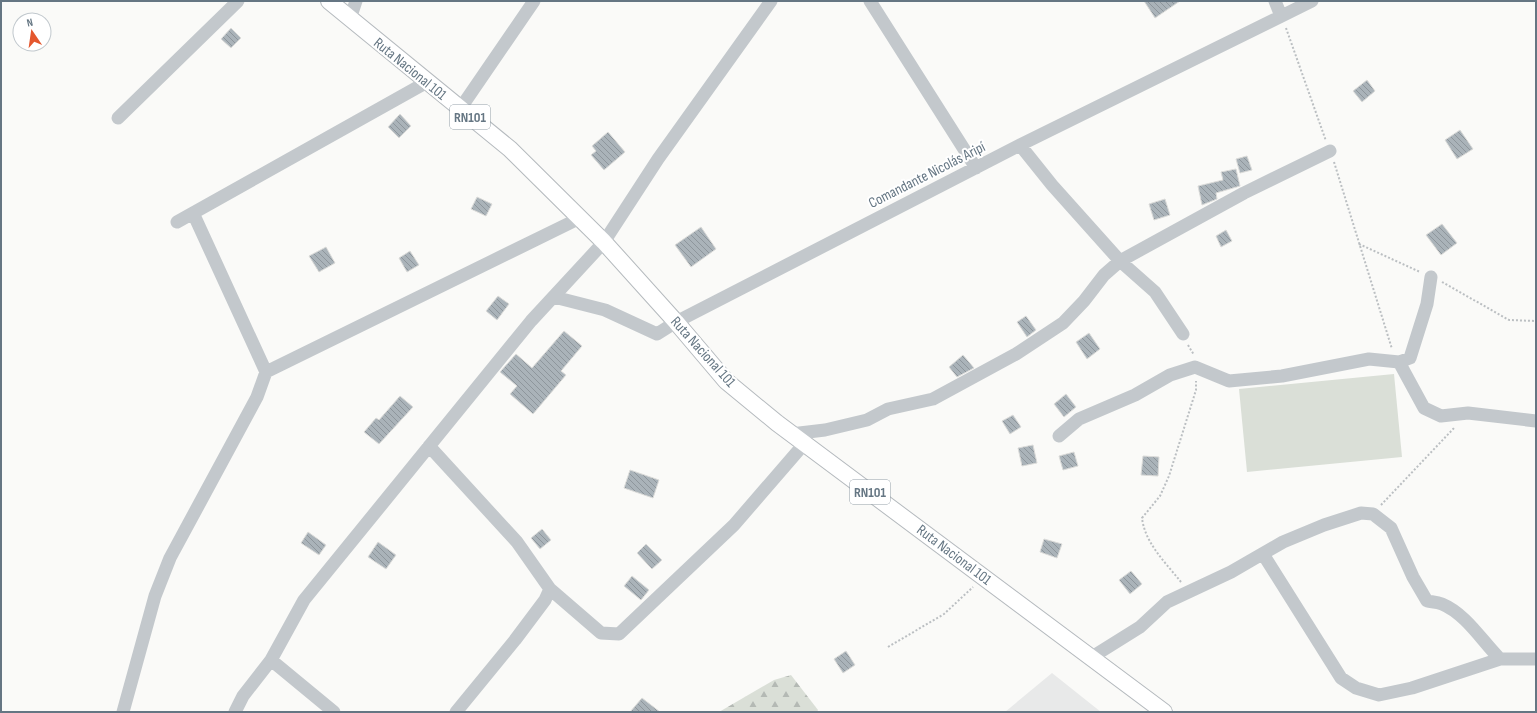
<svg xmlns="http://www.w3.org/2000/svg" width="1537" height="713" viewBox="0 0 1537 713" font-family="'Sofia Sans Condensed',sans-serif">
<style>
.built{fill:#e8e9e9}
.forest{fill:url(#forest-firs)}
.pitch{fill:#dadfd7}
.building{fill:url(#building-back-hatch);stroke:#dcdcda}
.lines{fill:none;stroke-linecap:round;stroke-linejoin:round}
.major-casing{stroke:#b5babe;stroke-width:18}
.path{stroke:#bbbfc2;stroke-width:2;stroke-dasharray:2 2;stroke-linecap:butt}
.minor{stroke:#c3c8cc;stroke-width:13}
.major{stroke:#fff;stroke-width:16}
.labels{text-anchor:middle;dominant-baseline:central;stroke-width:4;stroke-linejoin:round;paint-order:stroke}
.shield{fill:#fff;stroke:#939fa8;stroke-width:1}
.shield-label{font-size:14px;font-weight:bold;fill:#657683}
.street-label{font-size:15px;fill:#657683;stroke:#fff}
</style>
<defs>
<pattern id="forest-firs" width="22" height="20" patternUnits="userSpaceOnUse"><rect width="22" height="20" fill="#dadfd7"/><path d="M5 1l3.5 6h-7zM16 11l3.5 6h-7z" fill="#b4b9b4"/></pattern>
<pattern id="building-back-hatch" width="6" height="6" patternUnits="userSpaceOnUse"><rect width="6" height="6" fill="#aab3b9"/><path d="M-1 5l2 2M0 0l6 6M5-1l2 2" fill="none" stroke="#8e969c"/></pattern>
</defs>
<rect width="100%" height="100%" fill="#fafaf8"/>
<path class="built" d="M1052 673 1101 712H1005Z"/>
<path class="forest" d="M791 675 818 710 817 712H719L774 680Z"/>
<path class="pitch" d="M1394 374 1402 457 1247 472 1239 389Z"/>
<path class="building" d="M1144 1H1180L1155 18Z
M231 28 241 38 231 48 221 39Z
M1367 80 1375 91 1362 102 1353 91Z
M400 114 411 126 399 138 388 127Z
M1460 130 1473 149 1457 159 1445 140Z
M608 132 625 152 604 170 591 155 596 151 592 146Z
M1247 156 1252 170 1240 173 1236 159Z
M1236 169 1240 186 1216 193 1217 199 1202 205 1198 186 1223 180 1221 172Z
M477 197 492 204 486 216 471 209Z
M1165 199 1170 215 1154 220 1149 204Z
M1442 224 1457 243 1441 255 1426 235Z
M701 227 716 249 691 267 675 245Z
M1226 230 1232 241 1221 247 1216 236Z
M326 247 335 263 319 272 309 256Z
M410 251 419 265 407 272 399 258Z
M498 296 509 304 497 320 486 311Z
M1026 316 1036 330 1027 337 1017 322Z
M564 331 582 346 561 371 566 375 533 414 510 394 517 386 500 372 516 354 532 368Z
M1089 333 1100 349 1087 359 1076 342Z
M963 355 974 368 957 377 949 367Z
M1066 394 1076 407 1064 417 1054 404Z
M400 396 413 407 379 444 364 432 376 418 379 420Z
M1013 415 1021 427 1010 434 1002 421Z
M1033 445 1037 463 1022 466 1018 448Z
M1074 452 1078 466 1063 470 1059 456Z
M1143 456 1159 457 1158 476 1141 475Z
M630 470 659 480 653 498 624 488Z
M542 529 551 540 540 549 531 538Z
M308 532 326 545 319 555 301 543Z
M1044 539 1062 544 1057 558 1040 552Z
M378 542 396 555 386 569 368 557Z
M646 544 662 560 652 569 637 553Z
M1131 571 1142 584 1130 594 1119 580Z
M632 576 649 590 641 600 624 586Z
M846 651 855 665 843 673 834 659Z
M642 698 660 712H630Z"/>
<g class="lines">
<g class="major-casing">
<path id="major" d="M329 1 510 149 604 242 676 322 726 381 777 423 1164 712"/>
</g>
<path class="path" d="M1286 28 1326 141
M1334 162 1392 349
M1359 244 1420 272
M1442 282 1509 320 1536 321
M1188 345 1194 355
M1381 505 1455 427
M1181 582C1165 562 1145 543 1142 518L1160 496 1169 476 1196 390V381
M888 647 944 614 973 587"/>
<path class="minor" d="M870 1 976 168
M1275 1 1281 16
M350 19 356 1
M460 109 534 1
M118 118 238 1
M1020 145 1052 185 1120 261 1155 292 1183 334
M193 213 266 372
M177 222 427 82
M554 297 605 310 657 334 676 322 1020 145 1312 1
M1399 362 1424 408 1441 416 1468 413 1536 421
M791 434 825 430 867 420 888 409 933 399 1016 354 1063 323 1084 301 1104 275 1120 261 1244 193 1330 151
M1059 436 1079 419 1135 395 1170 375 1195 367 1229 381 1282 376 1369 359 1399 362 1410 358 1427 304 1431 277
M429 446 517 542 550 589 601 633 619 634 734 525 804 444
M1263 554 1341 678 1356 688 1379 695 1412 688 1500 659H1536
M1092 657 1140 627 1167 602 1231 572 1283 542 1324 525 1361 513 1373 514 1391 528 1413 577 1427 601C1432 602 1437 602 1442 604 1466 614 1482 641 1500 659
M271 660 334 712
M123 712 155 596 170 558 257 397 266 372 580 218
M235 712 243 696 271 660 304 600 531 321 604 242 658 159 771 1
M456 712 515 640 545 600 550 589"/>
<use href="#major" class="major"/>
</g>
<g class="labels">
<g class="shield">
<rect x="450" y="105" width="40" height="24" rx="3"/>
<rect x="850" y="480" width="40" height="24" rx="3"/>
</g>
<g class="shield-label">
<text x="470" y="117">RN101</text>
<text x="870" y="492">RN101</text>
</g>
<g class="street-label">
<text transform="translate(410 69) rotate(39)">Ruta Nacional 101</text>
<text transform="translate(927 175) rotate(-27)">Comandante Nicolás Aripí</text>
<text transform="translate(703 352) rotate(48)">Ruta Nacional 101</text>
<text transform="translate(954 555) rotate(37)">Ruta Nacional 101</text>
</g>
</g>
<rect width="1537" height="713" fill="none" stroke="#657683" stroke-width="4"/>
<g transform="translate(32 32) rotate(347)"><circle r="19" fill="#ffffff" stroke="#c1c8cd"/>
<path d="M0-3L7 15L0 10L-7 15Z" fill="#e4572e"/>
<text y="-6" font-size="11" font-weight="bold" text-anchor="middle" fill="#657683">N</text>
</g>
</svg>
